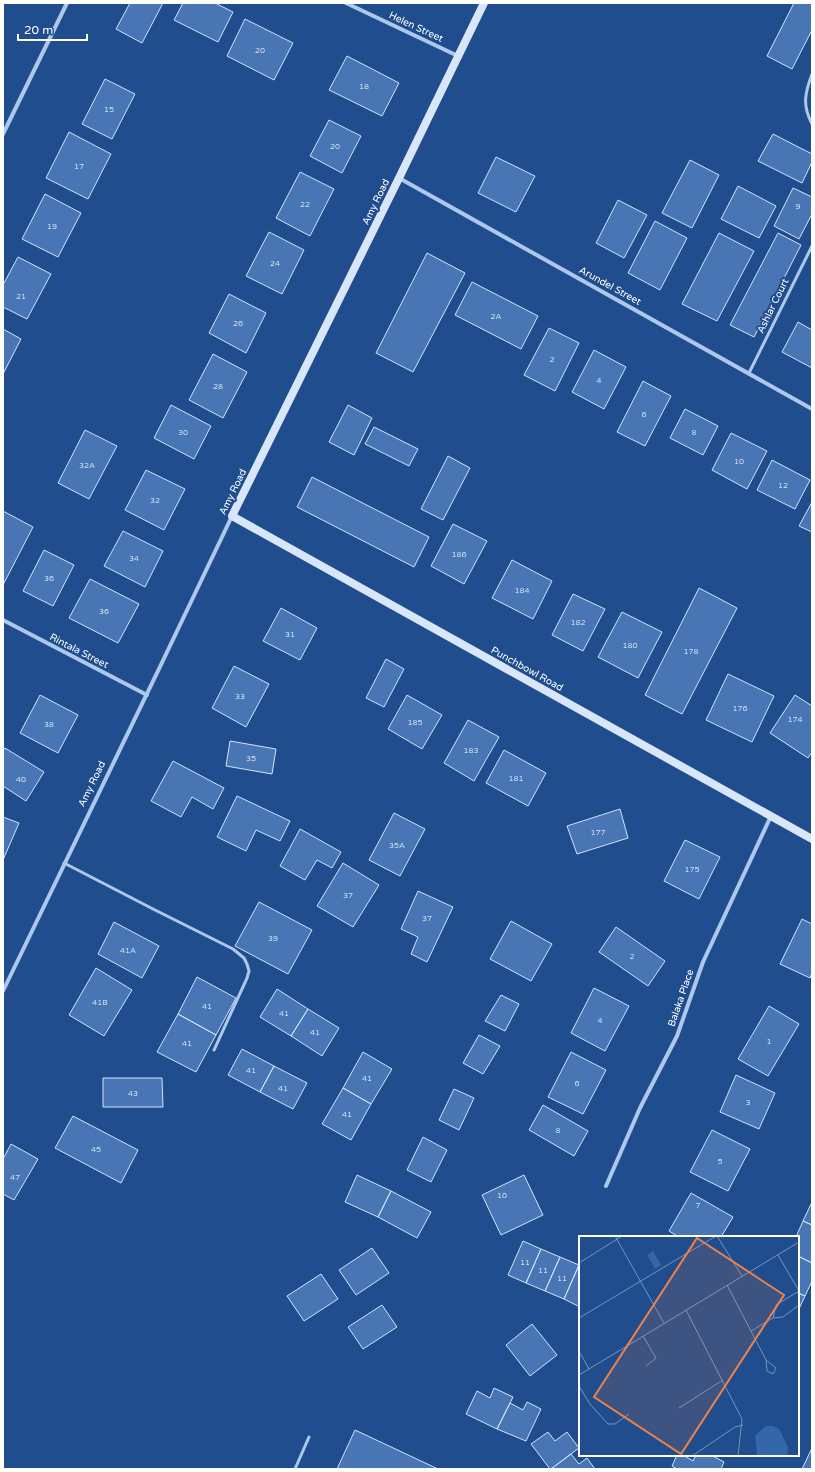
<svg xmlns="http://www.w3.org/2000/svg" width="815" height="1472" viewBox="0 0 815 1472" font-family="'Varela Round',sans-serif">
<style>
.building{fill:#4876b5;stroke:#d3e3f9}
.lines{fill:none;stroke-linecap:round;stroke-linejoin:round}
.lane{stroke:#adc8ec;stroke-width:3}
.street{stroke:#adc8ec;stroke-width:4}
.secondary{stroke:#d9e6f9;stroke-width:8}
.labels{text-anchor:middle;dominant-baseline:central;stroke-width:4;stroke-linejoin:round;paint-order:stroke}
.number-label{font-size:8px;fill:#d1ddec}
.street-label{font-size:10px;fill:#fff;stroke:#1f4d8e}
.inset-road{fill:none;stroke:#7994bb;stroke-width:1}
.view{fill:#ee8249;fill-opacity:0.15;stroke:#ee8249;stroke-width:2}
.inset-edge{fill:none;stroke:#fff;stroke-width:2}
</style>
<rect width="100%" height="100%" fill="#1f4d8e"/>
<path class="building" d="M130 3H163L142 43 116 29Z
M183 3H215L233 12 218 42 174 20Z
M794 3H812V30L792 69 767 56Z
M245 19 293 43 274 80 227 56Z
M347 56 399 83 382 116 329 90Z
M105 79 135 94 112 139 82 124Z
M329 120 361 136 342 173 310 156Z
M69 132 111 154 88 199 46 178Z
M773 134 812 154V162L802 183 758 161Z
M496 157 535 176 516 212 478 193Z
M690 160 719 175 692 228 662 213Z
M300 172 334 189 310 236 276 218Z
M738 186 776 206 759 238 721 219Z
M793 188 812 197V214L799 239 774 226Z
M45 194 81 213 58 257 22 239Z
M618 200 647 215 624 258 596 243Z
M655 221 687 238 660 290 628 273Z
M269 232 304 250 282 294 246 276Z
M719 233 754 251 717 321 682 304Z
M778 233 801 245 754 337 730 325Z
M427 253 465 273 413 372 376 353Z
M18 257 51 274 27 319 3 307V285Z
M472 282 538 316 521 349 455 315Z
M229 294 266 313 246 353 209 333Z
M798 322 812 330V368L782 352Z
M549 328 579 343 555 391 524 375Z
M3 329 21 339 3 374Z
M594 350 626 367 604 409 572 392Z
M213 354 247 372 223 418 189 400Z
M643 381 671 396 645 446 617 432Z
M171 405 211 426 194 459 154 438Z
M348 405 372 418 354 455 329 442Z
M685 409 718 426 703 455 670 438Z
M374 427 418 449 409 466 365 444Z
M85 430 117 446 89 499 58 483Z
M731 433 767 451 747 489 712 470Z
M448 456 470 468 443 520 421 509Z
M772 460 810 480 795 509 757 490Z
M146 470 185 489 164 530 125 510Z
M312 477 429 537 414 567 297 507Z
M812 502V532L799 526Z
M3 511 33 527 3 585Z
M453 524 487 541 464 584 431 566Z
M123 531 163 551 145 587 104 566Z
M44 550 74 565 53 606 23 591Z
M512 560 552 581 533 619 492 598Z
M90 579 139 604 118 643 69 618Z
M699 588 737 608 682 714 645 695Z
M573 594 605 609 583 651 552 635Z
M281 608 317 628 300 660 263 641Z
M622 612 662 632 638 678 598 657Z
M386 659 404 669 384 707 366 698Z
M234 666 269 684 246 727 212 708Z
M728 674 774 696 752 742 706 720Z
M40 695 78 715 58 753 20 733Z
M407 695 442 715 422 749 388 729Z
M795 695 812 706V752L808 758 770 733Z
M468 720 499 737 474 781 444 763Z
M230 741 276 749 272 774 226 766Z
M5 748 44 772 26 801 3 786V751Z
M504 750 546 773 528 806 486 783Z
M173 761 224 788 213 809 192 797 181 817 151 801Z
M237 796 290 821 280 841 256 830 246 851 217 837Z
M620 809 628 838 577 854 567 826Z
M394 813 425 829 400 876 369 860Z
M3 817 19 823 3 860Z
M300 829 341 852 332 868 317 860 305 880 280 866Z
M685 840 720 857 699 899 664 881Z
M343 863 379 885 353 927 317 906Z
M418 891 453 907 427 962 411 954 418 937 401 929Z
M259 902 312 930 288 974 235 946Z
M802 919 812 924V973L810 978 780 964Z
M511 921 552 944 531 981 490 959Z
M114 922 159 946 142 978 98 954Z
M616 927 665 961 648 986 599 952Z
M96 968 132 990 104 1036 69 1015Z
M197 977 236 998 216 1035 178 1014Z
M594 988 629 1006 605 1051 571 1033Z
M277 989 308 1009 291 1036 260 1017Z
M501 995 519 1004 505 1031 485 1021Z
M769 1006 799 1024 768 1076 738 1059Z
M308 1009 339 1028 322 1056 291 1036Z
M178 1014 216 1035 196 1072 157 1052Z
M479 1035 500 1046 483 1074 463 1063Z
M242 1049 274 1066 260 1092 228 1075Z
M363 1052 392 1069 371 1104 343 1088Z
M571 1052 606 1070 583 1114 548 1097Z
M274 1066 307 1083 293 1109 260 1092Z
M736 1075 775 1093 759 1129 720 1112Z
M103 1078H162L163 1107H103Z
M343 1088 371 1104 351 1140 322 1124Z
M454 1089 474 1098 459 1130 439 1120Z
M543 1105 588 1131 574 1156 529 1130Z
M73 1116 138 1150 121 1183 55 1148Z
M712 1130 750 1149 728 1191 690 1172Z
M423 1137 447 1150 431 1182 407 1170Z
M11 1144 38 1159 14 1200 3 1194V1159Z
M357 1175 391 1191 378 1217 345 1202Z
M524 1175 543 1215 501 1235 482 1195Z
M391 1191 431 1212 417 1238 378 1217Z
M691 1193 733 1217 721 1237H679L669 1231Z
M812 1202V1225L803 1221Z
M803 1221 812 1225V1263L798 1256V1237H796Z
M523 1241 541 1249 526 1283 508 1275Z
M372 1248 389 1273 356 1295 339 1270Z
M541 1249 560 1257 545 1291 526 1283Z
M798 1256 812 1263V1281L805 1296 798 1293Z
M560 1257 579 1265 564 1299 545 1291Z
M579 1265 580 1266V1307L564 1299Z
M321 1274 338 1299 304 1321 287 1296Z
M798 1293 805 1296 798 1311Z
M382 1305 397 1327 363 1349 348 1327Z
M532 1324 557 1355 530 1376 506 1345Z
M494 1388 513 1397 497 1429 466 1414 477 1391 490 1398Z
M527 1402 541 1409 526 1441 497 1429 510 1403 523 1410Z
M355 1430 438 1469H337Z
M548 1432 555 1441 567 1432 579 1448 551 1469H550L531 1444Z
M812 1448V1469H802Z
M571 1454 579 1464 587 1458 595 1469H551Z
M677 1455H683L693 1461 696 1455H711L724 1462 721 1469H677L672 1466Z"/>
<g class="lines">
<path class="lane" d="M812 74C805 93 802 105 812 124
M749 373 812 246
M64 863 155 910 233 949 244 958 247 964 249 971 247 978 214 1050
M295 1469 309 1437"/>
<path class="street" d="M346 3 458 56
M3 134 67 3
M399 178 812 409
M3 620 147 695
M3 991C79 833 157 675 232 516
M606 1186 640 1108 677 1036 703 962 771 816"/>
<path class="secondary" d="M484 3 399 178 232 516 812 839"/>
</g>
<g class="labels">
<g class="number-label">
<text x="260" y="50">20</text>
<text x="364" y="86">18</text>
<text x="109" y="109">15</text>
<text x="335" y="146">20</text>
<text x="79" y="166">17</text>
<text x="305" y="204">22</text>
<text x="798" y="206">9</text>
<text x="52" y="226">19</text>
<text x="275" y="263">24</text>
<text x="21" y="296">21</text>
<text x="496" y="316">2A</text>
<text x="238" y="323">26</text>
<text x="552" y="359">2</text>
<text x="599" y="380">4</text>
<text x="218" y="386">28</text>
<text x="644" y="414">6</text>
<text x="183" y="432">30</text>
<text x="694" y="432">8</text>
<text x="739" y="461">10</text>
<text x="87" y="465">32A</text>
<text x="783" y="485">12</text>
<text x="155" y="500">32</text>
<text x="459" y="554">186</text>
<text x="134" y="558">34</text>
<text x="49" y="578">36</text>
<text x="522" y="590">184</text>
<text x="104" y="611">36</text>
<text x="578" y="622">182</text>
<text x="290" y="634">31</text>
<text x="630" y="645">180</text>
<text x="691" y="651">178</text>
<text x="240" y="696">33</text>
<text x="740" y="708">176</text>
<text x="795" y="719">174</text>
<text x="415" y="722">185</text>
<text x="49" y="724">38</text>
<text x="471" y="750">183</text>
<text x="251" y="758">35</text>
<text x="516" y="778">181</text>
<text x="21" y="779">40</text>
<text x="598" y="832">177</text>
<text x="397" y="845">35A</text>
<text x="692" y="869">175</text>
<text x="348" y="895">37</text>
<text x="427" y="918">37</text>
<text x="273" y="938">39</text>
<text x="128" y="950">41A</text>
<text x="632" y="956">2</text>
<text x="100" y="1002">41B</text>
<text x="207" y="1006">41</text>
<text x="284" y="1013">41</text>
<text x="600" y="1020">4</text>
<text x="315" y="1032">41</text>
<text x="769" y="1041">1</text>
<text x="187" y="1043">41</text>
<text x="251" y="1070">41</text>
<text x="367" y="1078">41</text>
<text x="577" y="1083">6</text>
<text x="283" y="1088">41</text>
<text x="133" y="1093">43</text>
<text x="748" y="1102">3</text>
<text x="347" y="1114">41</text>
<text x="558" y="1130">8</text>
<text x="96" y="1149">45</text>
<text x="720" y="1161">5</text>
<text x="15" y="1177">47</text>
<text x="502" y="1195">10</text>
<text x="698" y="1205">7</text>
<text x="525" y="1262">11</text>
<text x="543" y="1270">11</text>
<text x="562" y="1278">11</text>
</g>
<g class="street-label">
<text transform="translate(416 27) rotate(25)">Helen Street</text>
<text transform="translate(376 202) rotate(-64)">Amy Road</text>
<text transform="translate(610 286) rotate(29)">Arundel Street</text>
<text transform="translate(773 306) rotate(-64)">Ashlar Court</text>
<text transform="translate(233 492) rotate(-64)">Amy Road</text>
<text transform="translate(79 651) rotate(27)">Rintala Street</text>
<text transform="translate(527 669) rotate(29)">Punchbowl Road</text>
<text transform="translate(92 784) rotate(-64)">Amy Road</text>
<text transform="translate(681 998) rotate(-71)">Balaka Place</text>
</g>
</g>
<g transform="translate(579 1236)">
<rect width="220" height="220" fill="#1f4d8e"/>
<path d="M74 15 82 29 76 33 68 19ZM187 190H194L200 193 209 211 208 220H178L176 200Z" fill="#3366ab"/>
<path class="inset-road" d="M36 0 85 87M138 0 163 40M199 19 220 55M0 27 43 0M148 49 187 124 197 132 194 138 188 135 187 124M107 74 163 183 159 220M0 82 137 0M194 82 197 69 220 55M172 95 194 82 204 81 220 69M64 100 77 122 67 130M0 115 10 133M0 139 220 6M0 150 11 168 29 188H36L50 178M100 172 144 144M113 220 156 191 164 189"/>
<path class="view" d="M118 2 205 59 102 218 15 161Z"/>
<rect width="220" height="220" class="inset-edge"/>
</g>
<rect width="815" height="1472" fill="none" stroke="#ffffff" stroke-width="8"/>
<path d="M18 34v6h69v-6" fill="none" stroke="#ffffff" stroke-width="2"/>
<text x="24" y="34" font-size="12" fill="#ffffff" stroke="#1f4d8e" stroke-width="3" paint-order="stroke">20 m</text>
</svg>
